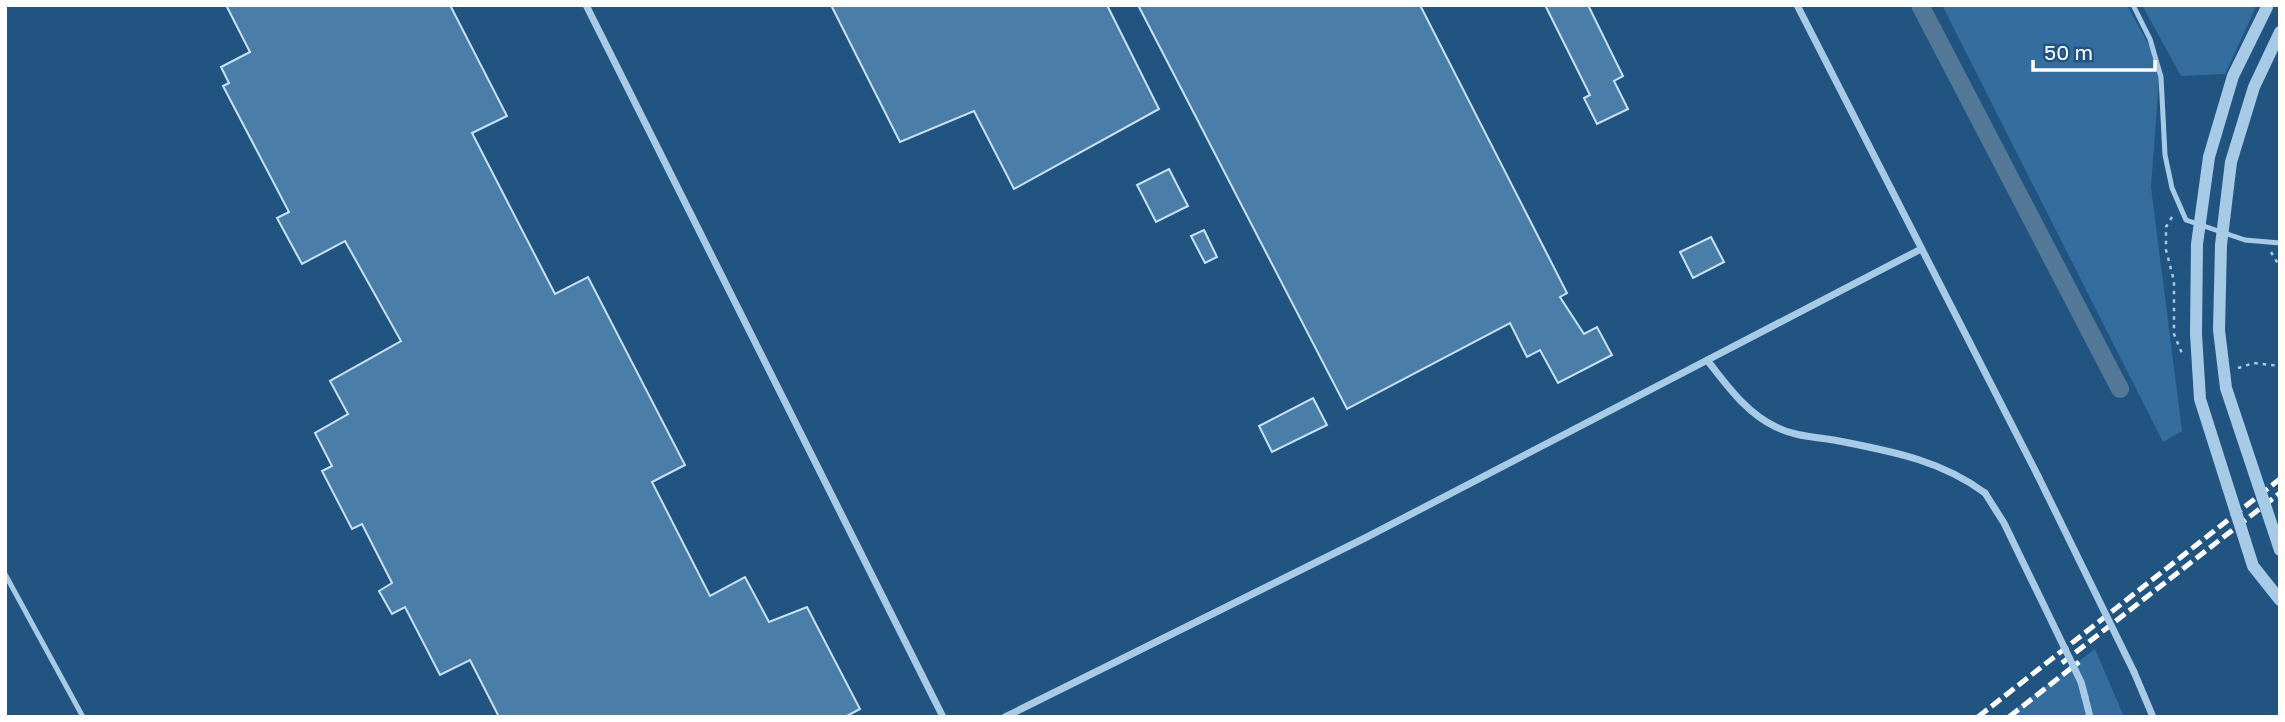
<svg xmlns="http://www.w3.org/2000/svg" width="2285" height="722" viewBox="0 0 2285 722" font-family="'Golos Text',sans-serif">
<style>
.green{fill:#356e9e}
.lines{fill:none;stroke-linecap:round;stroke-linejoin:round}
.canal{stroke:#547898;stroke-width:18}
.building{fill:#4a7ea9;stroke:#cae2f6;stroke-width:2}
.path{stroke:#a7cae7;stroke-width:2.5;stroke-dasharray:3.5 5;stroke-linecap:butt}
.service{stroke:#a7cae7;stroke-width:5}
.minor{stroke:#a7cae7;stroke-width:7}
.rail{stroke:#fff;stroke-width:5;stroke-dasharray:12 5;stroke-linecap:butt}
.minor-bridge{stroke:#a7cae7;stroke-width:7}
.tertiary-bridge{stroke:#a7cae7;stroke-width:12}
</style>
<rect width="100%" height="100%" fill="#215480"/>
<path class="green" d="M1942 5H2127L2160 66 2151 187 2182 431 2163 442Z
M2142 5H2253L2255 9 2225 74 2181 76Z
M2095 649 2124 717H2005Z"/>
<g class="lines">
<path class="canal" d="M1920 5 2120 389"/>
</g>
<path class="building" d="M226 5H450L507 116 472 133 555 294 588 277 685 465 652 482 710 596 745 577 769 622 807 607 860 709 845 717H499L470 660 440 675 405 607 392 614 379 591 392 583 362 524 352 529 322 471 332 466 315 433 348 414 330 381 401 341 345 241 302 264 277 218 289 212 223 86 229 83 221 67 250 52Z
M831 5H1107L1159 109 1014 189 974 111 900 142Z
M1138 5H1420L1567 293 1560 297 1584 334 1597 327 1612 355 1558 383 1540 350 1527 357 1510 323 1347 409Z
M1545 5H1588L1623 76 1614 81 1628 109 1597 124 1584 98 1590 95Z
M1169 169 1188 206 1156 222 1137 185Z
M1204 230 1217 257 1205 263 1191 236Z
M1711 237 1724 262 1693 278 1680 252Z
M1313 398 1327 425 1272 452 1259 426Z"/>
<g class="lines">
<path class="path" d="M2172 217 2166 227V250L2174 281V334L2183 356
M2271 252 2280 267
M2238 368 2254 363 2280 366"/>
<path class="service" d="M2133 5 2150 39 2161 77 2165 155 2172 188 2186 220 2245 240 2280 243
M5 574 83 717"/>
<path class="minor" d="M586 5 943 717
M1797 5 2038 476
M1707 360C1727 385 1746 413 1776 427 1793 436 1815 437 1834 440 1889 451 1939 459 1985 493
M2134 672 2153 717
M2085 697 2090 717
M1005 717 1367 537 1921 249"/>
<path class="rail" d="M2062 663 2280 493
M1978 717 2280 479
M2009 717 2079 662"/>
<path class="minor-bridge" d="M2038 476 2134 672
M1985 493 2004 523 2081 682 2085 697"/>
<path class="tertiary-bridge" d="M2267 7 2233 76 2209 157 2197 244 2196 334 2200 399 2253 566 2280 600
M2280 32 2254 87 2231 162 2221 245 2219 330 2226 388 2280 550"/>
</g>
<rect width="2285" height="722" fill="none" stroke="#ffffff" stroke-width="14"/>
<path d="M2033 60v10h122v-10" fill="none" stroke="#ffffff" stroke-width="3.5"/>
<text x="2044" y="60" font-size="21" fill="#ffffff" stroke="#215480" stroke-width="5" paint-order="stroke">50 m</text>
</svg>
